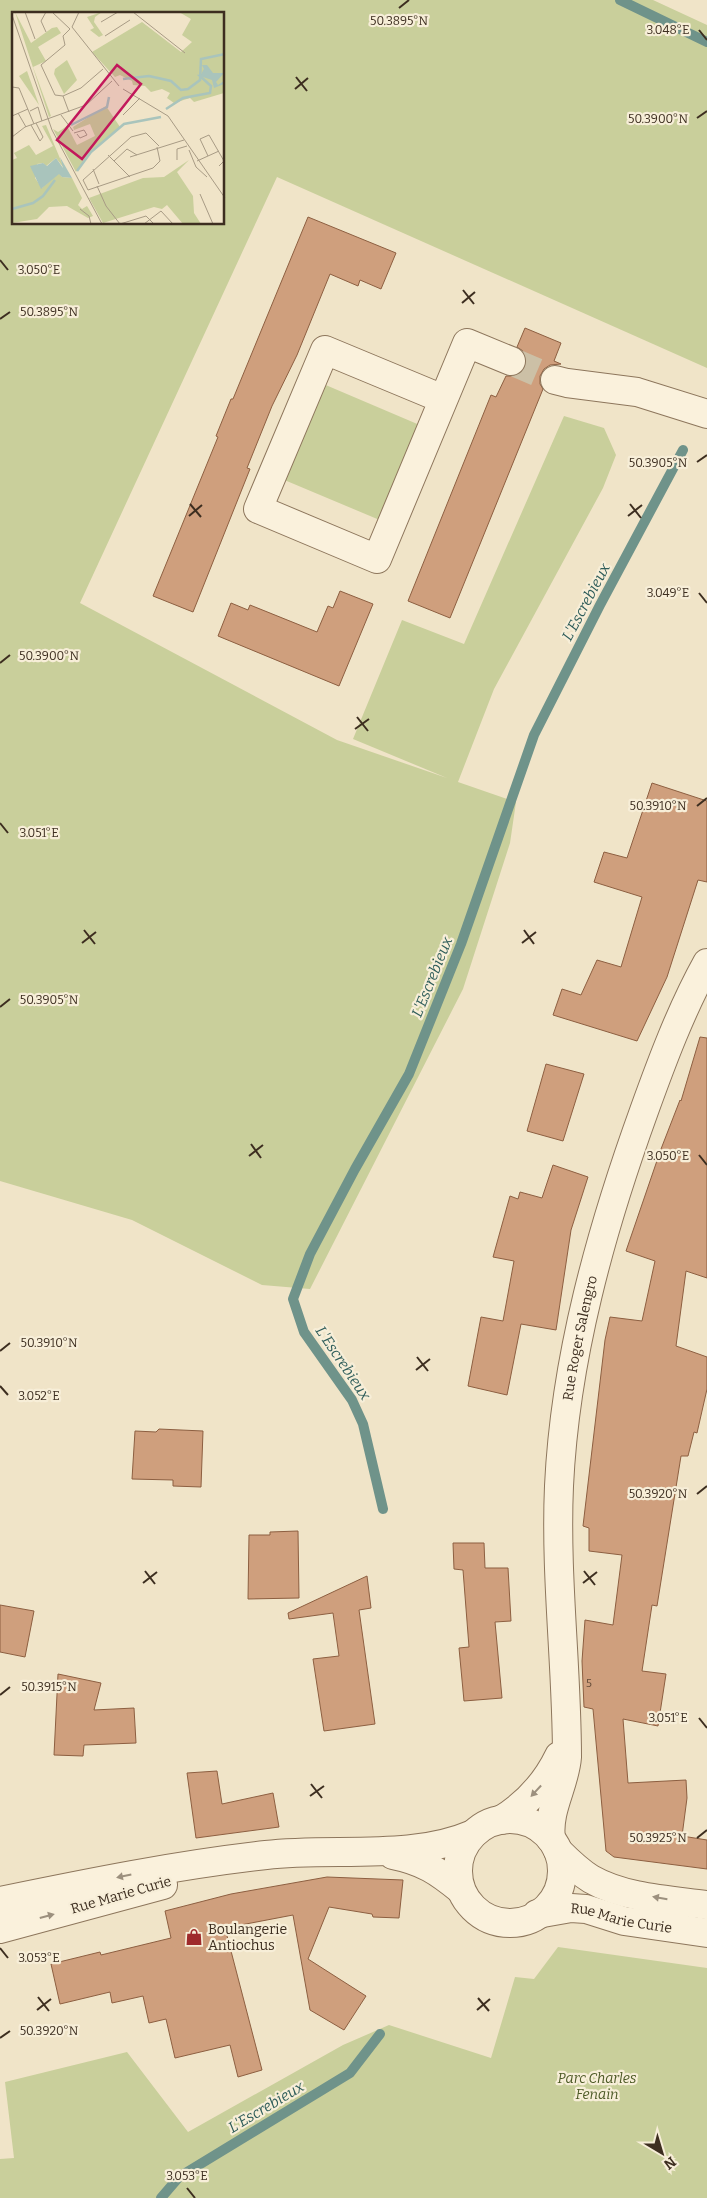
<svg xmlns="http://www.w3.org/2000/svg" width="707" height="2198" viewBox="0 0 707 2198" font-family="Bitter,serif">
<style>
.green{fill:#c9cf9b;fill-rule:evenodd}
.lines{fill:none;stroke-linecap:round;stroke-linejoin:round}
.stream{stroke:#6f938a;stroke-width:10}
.building{fill:#cf9f7d;stroke:#8d5f41}
.minor-tunnel{stroke:#ccc0a6;stroke-width:28;stroke-dasharray:28 14;stroke-linecap:butt}
.minor-casing{stroke:#8d765c;stroke-width:30}
.minor{stroke:#faf1dc;stroke-width:28}
.oneway{fill:#9c907e}
.ticks{fill:none;stroke:#3d2e20;stroke-width:2}
.labels{text-anchor:middle;dominant-baseline:central;stroke-width:4.5;stroke-linejoin:round;paint-order:stroke}
.number-label{font-size:11px;fill:#624a37}
.street-label{font-size:14px;fill:#3d2e20;stroke:#f7eed8}
.poi-label{font-size:14px;fill:#3d2e20;stroke:#f7eed8;text-anchor:start}
.park-label{font-size:14px;font-style:italic;fill:#4d5a26;stroke:#f7eed8}
.water-label{font-size:15px;font-style:italic;fill:#2f5d5a;stroke:#f7eed8}
.inset-river{fill:none;stroke:#a9c4bc;stroke-width:2.5}
.inset-road{fill:none;stroke:#a89b85;stroke-width:1}
.view{fill:#c2185b;fill-opacity:0.15;stroke:#c2185b;stroke-width:2.5}
.inset-edge{fill:none;stroke:#3d2e20;stroke-width:2.5}
.ticks-label{font-size:12px;text-anchor:middle;fill:#3d2e20;stroke:#f7eed8;stroke-width:4.5;stroke-linejoin:round;paint-order:stroke}
</style>
<rect width="100%" height="100%" fill="#f0e4c8"/>
<path class="green" d="M0 0H653L707 25V368L277 177 80 603 337 740 447 778 353 739 402 620 464 644 564 416 604 428 616 455 603 488 494 689 458 782 516 802 510 843 463 989 310 1289 262 1285 132 1220 0 1181ZM14 14H224V224H14Z
M321 383 422 426 382 521 282 479Z
M558 1947 707 1968V2198H0V2159L14 2158 5 2082 127 2052 188 2132 343 2045 389 2025 491 2058 515 1977 534 1979Z"/>
<g class="lines">
<path class="stream" d="M620 0 707 42
M383 1509 363 1424 352 1400 304 1332 293 1299 310 1254 355 1169 409 1074 461 944 534 735 600 605 683 450
M161 2198 179 2177 350 2073 380 2034"/>
</g>
<path class="building" d="M308 217 396 253 381 289 360 280 358 286 330 274 297 355 272 406 247 468 250 469 193 612 153 596 218 437 216 436 231 399H233Z
M525 328 561 343 554 361 561 364 550 365 544 369 540 376V384L543 389 450 618 408 601 491 395 496 397 506 376H513L520 374 525 367 526 358 523 351 517 347Z
M340 591 373 604 339 686 218 636 231 603 248 610 250 605 317 632 328 606 333 608Z
M652 783 707 801V882L698 880 667 977 637 1041 553 1015 562 989 581 995 597 960 621 967 642 897 594 882 604 852 627 858Z
M700 1037 707 1038V1278L686 1271 676 1346 707 1357V1389L697 1433 694 1432 688 1456H681L657 1606 652 1605 642 1671 666 1674 658 1726 623 1719 628 1783 686 1780 687 1798 682 1836 707 1840V1869L614 1857 606 1851 593 1709 584 1707 582 1661 585 1620 613 1625 622 1555 589 1551V1528L583 1526 605 1340 610 1317 642 1321 655 1261 626 1251 661 1149 680 1100 681 1101Z
M546 1064 584 1074 563 1141 527 1131Z
M553 1165 588 1177 571 1230 556 1330 521 1324 507 1395 468 1386 481 1317 503 1321 514 1261 493 1257 510 1196 518 1199 520 1192 542 1198Z
M159 1429 203 1431 201 1487 173 1486V1480L132 1479 135 1431 156 1432Z
M298 1531 299 1598 248 1599 249 1535H270V1532Z
M453 1543H484L485 1568H508L511 1621 495 1622 502 1698 464 1701 459 1648 469 1647 463 1570 454 1569Z
M367 1576 371 1608 359 1610 375 1724 324 1731 313 1659 339 1656 333 1613 289 1619 288 1613Z
M0 1605 34 1611 25 1657 0 1652Z
M58 1674 101 1683 94 1710 134 1708 136 1743 84 1745 83 1756 54 1755Z
M217 1771 222 1804 273 1793 279 1827 196 1838 187 1773Z
M327 1877 403 1880 399 1918 373 1917 372 1914 329 1907 308 1959 366 1996 344 2030 310 2010 293 1915 225 1928 262 2070 238 2077 230 2045 175 2058 166 2019 149 2023 143 1996 112 2003 110 1992 60 2004 51 1964 100 1952 101 1955 171 1938 165 1911 231 1894Z"/>
<g class="lines">
<path class="minor-tunnel" d="M511 361 555 380"/>
<g class="minor-casing">
<g id="minor">
<path d="M555 380 567 383 637 392 707 414"/>
<path d="M443 399 325 350 258 509 377 559 467 343 511 361"/>
<circle cx="510" cy="1871" r="52"/>
<path d="M501 1820C527 1804 546 1783 559 1756"/>
<path id="s1" d="M551 1839C547 1810 565 1785 567 1757 567 1667 555 1576 559 1486 565 1358 601 1230 644 1111 662 1061 681 1010 707 963"/>
<path d="M558 1851C568 1861 578 1871 591 1879 624 1898 669 1900 707 1905"/>
<path d="M393 1855C423 1861 438 1871 461 1890"/>
<path d="M0 1901C88 1883 176 1865 266 1855 333 1847 411 1861 473 1834"/>
<path id="s2" d="M537 1914 571 1908 586 1909 624 1921 707 1933"/>
<path d="M0 1929 163 1885"/>
</g>
</g>
<use href="#minor" class="minor"/>
</g>
<defs><path id="oneway-solid" d="M-6-.8H1V-3.2L6.5 0L1 3.2V.8H-6Z" transform="scale(1.25)"/></defs>
<g class="oneway">
<use href="#oneway-solid" transform="translate(536 1791) rotate(133)"/>
<use href="#oneway-solid" transform="translate(124 1876) rotate(168)"/>
<use href="#oneway-solid" transform="translate(660 1898) rotate(-170)"/>
<use href="#oneway-solid" transform="translate(47 1916) rotate(-15)"/>
</g>
<path class="ticks" d="M399 8 409 0M699 30 707 40M296 77 307 91M295 89 308 78M697 118 707 111M0 260 8 270M463 290 474 304M462 303 475 292M0 319 10 312M697 462 707 455M190 504 201 517M630 504 641 518M189 516 202 505M628 516 642 505M699 593 707 603M0 663 10 655M357 717 368 731M355 729 369 719M697 806 707 798M0 823 8 833M84 930 95 944M524 930 534 944M82 943 96 932M522 943 536 932M0 1007 10 999M251 1144 261 1158M699 1155 707 1165M249 1156 263 1145M0 1351 10 1343M417 1357 428 1371M416 1370 430 1359M0 1386 8 1395M697 1494 707 1486M145 1571 155 1584M584 1571 595 1585M143 1583 157 1572M583 1583 597 1572M0 1695 10 1687M699 1718 707 1728M311 1784 322 1798M310 1796 324 1786M697 1838 707 1830M0 1948 8 1958M38 1997 49 2011M478 1998 489 2011M37 2010 51 1999M477 2010 490 1999M0 2038 10 2031M187 2188 195 2198"/>
<defs>
<g id="shop-bare" transform="scale(1.35)"><path d="M-5-2.5h2.3a2.7 3.5 0 0 1 5.4 0H5L5.5 6h-11ZM-1.5-2.5h3a1.5 2.3 0 0 0-3 0Z" fill="#9e2a2b" stroke="#f7eed8" stroke-width="2.5" paint-order="stroke"/></g>
</defs>
<g fill-rule="evenodd">
<use href="#shop-bare" x="194" y="1937"/>
</g>
<g class="labels">
<g class="number-label">
<text x="589" y="1683">5</text>
</g>
<g class="street-label">
<text stroke="none"><textPath href="#s1" startOffset="505">Rue Roger Salengro</textPath></text>
<text transform="translate(121 1895) rotate(-16)">Rue Marie Curie</text>
<text stroke="none"><textPath href="#s2" startOffset="86">Rue Marie Curie</textPath></text>
</g>
<g class="poi-label">
<text x="208" y="1929">Boulangerie<tspan x="208" dy="16">Antiochus</tspan></text>
</g>
<g class="park-label">
<text x="597" y="2078">Parc Charles<tspan x="597" dy="16">Fenain</tspan></text>
</g>
<g class="water-label">
<text transform="translate(586 602) rotate(-62)">L'Escrebieux</text>
<text transform="translate(432 977) rotate(-68)">L'Escrebieux</text>
<text transform="translate(343 1363) rotate(56)">L'Escrebieux</text>
<text transform="translate(266 2107) rotate(-31)">L'Escrebieux</text>
</g>
</g>
<g transform="translate(12 12)">
<rect width="212" height="212" fill="#f0e4c8"/>
<path d="M3 0 19 31 40 16 45 15 49 21 26 35 34 49 21 55 39 104 37 105ZM90 0 83 5 82 10 91 23 87 25 78 18 82 16 75 5ZM167 0H212V81L182 90 178 86 162 91 155 86 158 81 150 77 139 80 133 74 121 73 120 69 108 63 103 65 80 40 130 10 169 40 180 30 170 23 179 7ZM55 48 65 68 52 82 42 62 43 57ZM15 59 27 93 7 64ZM94 94 108 115 77 142 64 160 41 117 46 120 55 114 65 133 83 124 78 112 62 118 61 115ZM34 113 52 156 44 146 34 154 31 151 25 152 23 166 30 176 47 161 50 165 60 166 70 186 66 193 70 197 75 194 81 204 76 206 55 194 37 195 25 207 0 211V148L5 146 2 141 17 133 24 143 41 134 30 114ZM177 148 165 160 181 184 182 201 189 212H171L155 193 150 197 142 195 91 211 77 186 131 166 152 165Z" fill="#c9cf9b"/>
<path d="M190 53H195L201 61H212L204 70 206 73 212 69V72L202 76 200 68 188 64 192 57ZM48 145 60 166 50 165 47 162 29 177 18 154 31 151 35 154 44 146 51 156Z" fill="#a9c4bc"/>
<path class="inset-river" d="M137 64 159 69 169 78 176 77 188 68 189 47 213 42M111 67 137 64M154 97 171 86 198 81 199 74 188 64H190M59 113 95 95 97 85M65 159 79 140 112 112 149 105M0 197 21 191 31 184 43 168"/>
<path class="inset-road" d="M13 0 23 27M34 0 29 9 34 20M40 0 58 17M121 0 173 41M0 3 40 118 90 212M89 10 106 0M60 15 107 74M60 15 67 0M93 24 118 8M0 75 7 76 22 112M111 77 156 104 213 186M51 84 69 76 91 57M18 99 26 95 30 109M57 100 51 84 43 83 29 53 53 33 51 24 58 17M6 101 14 115M49 103 61 119M111 103 128 86M0 104 16 97M19 113 28 129 31 125 24 111M62 121 72 118 75 123 68 126 65 122M0 125 13 115 74 93 100 69M145 135 148 149 141 156 76 178 71 168 119 125 134 121 147 134M177 138 184 155 195 165M96 143 118 165M196 144 188 127 197 123 212 149 207 154M118 145 172 128M165 148V137L175 134M102 149 115 137 125 143M185 149 207 139M81 157 87 172M85 174 94 194 108 212M188 182 201 212M68 197 77 204 79 212M108 212 134 204 142 212M132 212 149 199 161 212"/>
<path class="view" d="M105 53 129 72 70 147 45 128Z"/>
<rect width="212" height="212" class="inset-edge"/>
</g>
<g class="ticks-label">
<text x="399" y="25">50.3895°N</text>
<text x="668" y="34">3.048°E</text>
<text x="658" y="123">50.3900°N</text>
<text x="39" y="274">3.050°E</text>
<text x="49" y="316">50.3895°N</text>
<text x="658" y="467">50.3905°N</text>
<text x="668" y="597">3.049°E</text>
<text x="49" y="660">50.3900°N</text>
<text x="658" y="810">50.3910°N</text>
<text x="39" y="837">3.051°E</text>
<text x="49" y="1004">50.3905°N</text>
<text x="668" y="1160">3.050°E</text>
<text x="49" y="1347">50.3910°N</text>
<text x="39" y="1400">3.052°E</text>
<text x="658" y="1498">50.3920°N</text>
<text x="49" y="1691">50.3915°N</text>
<text x="668" y="1722">3.051°E</text>
<text x="658" y="1842">50.3925°N</text>
<text x="39" y="1962">3.053°E</text>
<text x="49" y="2035">50.3920°N</text>
<text x="187" y="2180">3.053°E</text>
</g>
<g transform="translate(662 2153) rotate(142)" stroke="#f7eed8" stroke-width="4" paint-order="stroke">
<path d="M0-4L9 19L0 12L-9 19Z" fill="#3d2e20"/>
<text y="-8" font-size="14" font-weight="bold" text-anchor="middle" fill="#3d2e20">N</text>
</g>
</svg>
